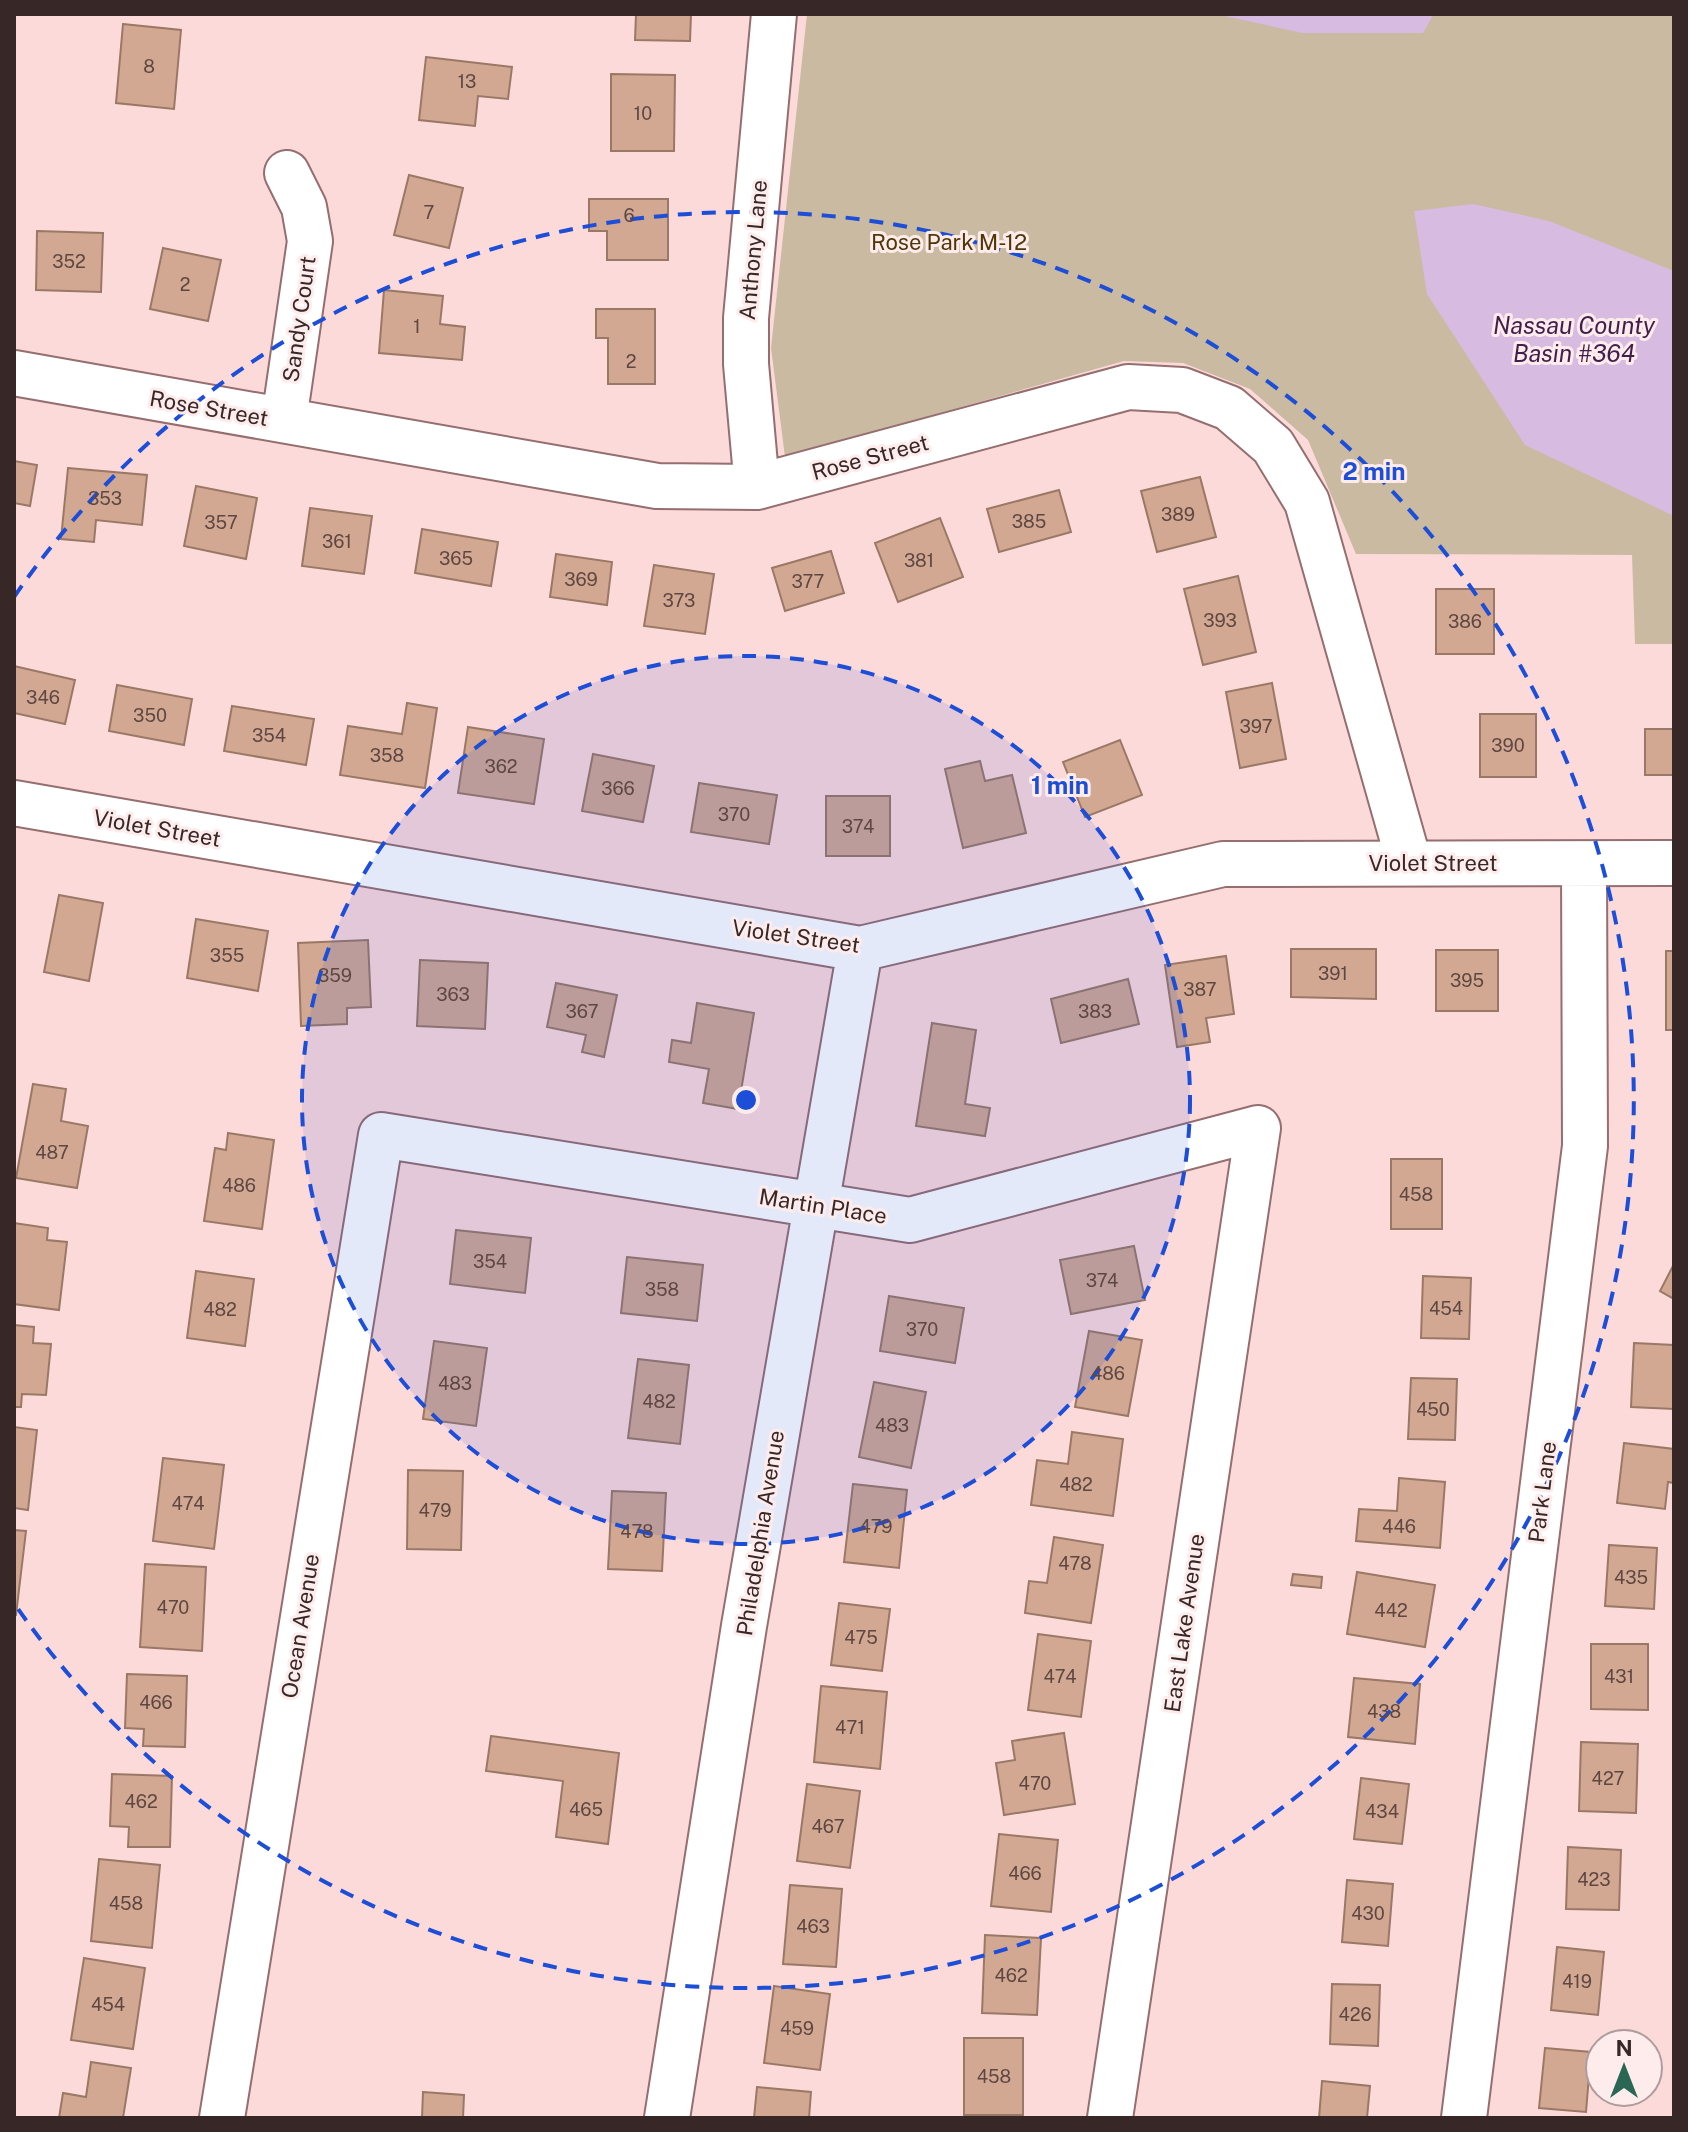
<svg xmlns="http://www.w3.org/2000/svg" width="1688" height="2132" viewBox="0 0 1688 2132" font-family="'Public Sans',sans-serif">
<style>
.green{fill:#cabaa2}
.water{fill:#d7bbe0}
.building{fill:#d2a892;stroke:#9a7866;stroke-width:2}
.lines{fill:none;stroke-linecap:round;stroke-linejoin:round}
.minor-casing{stroke:#956e6f;stroke-width:48}
.minor{stroke:#fff;stroke-width:44}
.ring{fill:none;stroke:#1d4ed8;stroke-width:4;stroke-dasharray:14 10}
.labels{text-anchor:middle;dominant-baseline:central;stroke-width:6;stroke-linejoin:round;paint-order:stroke}
.number-label{font-size:18px;fill:#5e4742}
.park-label{font-size:22px;fill:#503705;stroke:#feecec}
.street-label{font-size:22px;fill:#372727;stroke:#feecec}
.water-label{font-size:24px;font-style:italic;fill:#411e4c;stroke:#feecec}
.centre{fill:#1d4ed8;stroke:#feecec;stroke-width:4}
.ring-label{font-size:24px;text-anchor:middle;font-weight:bold;fill:#1d4ed8;stroke:#feecec;stroke-width:6;stroke-linejoin:round;paint-order:stroke}
</style>
<rect width="100%" height="100%" fill="#fddada"/>
<path class="green" d="M807 14H1674V644H1635L1632 555 1356 554 1308 440 1250 389 1183 363 1124 361 785 457 771 348Z"/>
<path class="water" d="M1215 14H1434L1423 33H1303Z
M1473 204 1549 221 1674 271V516L1525 445 1427 294 1414 211Z"/>
<path class="building" d="M636 14H691L690 41 635 40Z
M123 24 181 30 174 109 116 103Z
M426 57 512 67 508 99 478 96 475 126 419 120Z
M611 74 675 75 674 151H611Z
M409 175 463 188 449 248 394 235Z
M589 199H668V260H607V231H589Z
M37 231 103 233 101 292 36 290Z
M163 248 221 260 208 321 150 309Z
M384 290 443 296 440 324 465 327 462 360 379 353Z
M596 309H655V384H608V338H596Z
M14 461 37 465 30 506 14 503Z
M68 468 147 475 142 525 96 520 94 542 61 539Z
M1200 477 1216 537 1157 552 1141 491Z
M196 486 257 498 246 559 184 546Z
M1059 490 1071 532 999 552 987 509Z
M310 508 372 516 364 574 302 566Z
M940 518 963 577 898 602 875 543Z
M422 529 498 542 491 586 415 573Z
M831 551 844 593 785 611 772 568Z
M556 554 612 562 607 605 550 597Z
M654 565 714 574 705 634 644 626Z
M1238 576 1256 652 1203 665 1184 589Z
M1436 589H1494V654H1436Z
M14 666 75 680 65 724 14 713Z
M1272 683 1286 759 1240 768 1226 692Z
M117 685 192 699 184 745 109 731Z
M407 703 437 708 425 788 340 775 348 726 402 734Z
M232 706 314 719 306 765 224 751Z
M1480 714H1536V777H1480Z
M468 727 544 739 534 804 458 793Z
M1645 729H1674V775H1645Z
M1120 740 1142 795 1085 817 1063 762Z
M593 754 654 766 643 822 582 811Z
M980 761 985 781 1012 775 1026 833 963 848 945 769Z
M699 783 777 795 769 844 691 832Z
M826 796H890V856H826Z
M59 895 103 903 89 981 44 972Z
M196 919 268 931 258 991 187 978Z
M368 940 371 1007 347 1008V1024L301 1026 298 943Z
M1291 949H1376V999L1291 997Z
M1436 950H1498V1011H1436Z
M1666 951H1674V1030H1666Z
M1226 956 1234 1014 1206 1018 1210 1042 1177 1047 1165 965Z
M420 960 488 963 485 1029 417 1026Z
M1128 979 1139 1024 1061 1043 1051 999Z
M556 983 617 995 604 1057 582 1052 586 1035 547 1027Z
M697 1003 754 1013 738 1109 703 1103 709 1069 669 1062 672 1040 691 1043Z
M932 1023 976 1030 965 1104 990 1108 985 1136 916 1126Z
M33 1084 66 1089 61 1121 88 1126 77 1188 16 1178Z
M228 1133 274 1140 262 1229 204 1221 215 1148 226 1150Z
M1391 1159H1442V1229H1391Z
M14 1223 48 1228 47 1240 67 1242 59 1310 14 1304Z
M456 1230 531 1238 525 1293 450 1284Z
M1134 1246 1145 1300 1071 1314 1060 1260Z
M627 1257 703 1265 697 1321 621 1313Z
M1674 1264V1299L1660 1291Z
M196 1271 254 1279 245 1346 187 1338Z
M1423 1276 1471 1278 1469 1339 1421 1338Z
M889 1296 964 1308 955 1363 880 1351Z
M14 1325 34 1327 33 1343 51 1344 46 1395 22 1394 21 1407H14Z
M1089 1331 1142 1340 1128 1416 1075 1407Z
M434 1341 487 1348 476 1426 423 1419Z
M1634 1343 1674 1345V1409L1631 1407Z
M638 1359 689 1365 680 1444 628 1438Z
M1411 1378 1457 1379 1455 1440 1408 1439Z
M874 1382 926 1392 911 1468 859 1457Z
M14 1427 37 1430 28 1510 14 1508Z
M1072 1432 1123 1439 1113 1516 1031 1505 1037 1460 1068 1464Z
M1624 1443 1674 1449V1483L1668 1482 1665 1509 1617 1503Z
M163 1458 224 1465 214 1549 153 1541Z
M408 1470 463 1471 461 1550 407 1549Z
M1399 1478 1445 1482 1440 1548 1356 1541 1359 1509 1397 1511Z
M853 1484 907 1490 899 1568 844 1562Z
M612 1491 666 1493 662 1571 608 1569Z
M14 1530 26 1531 16 1615H14Z
M1054 1537 1103 1545 1091 1623 1025 1613 1029 1581 1047 1583Z
M1609 1545 1657 1548 1654 1609 1605 1606Z
M145 1564 206 1567 202 1651 140 1647Z
M1357 1572 1435 1585 1425 1647 1347 1634Z
M1293 1574 1322 1577 1321 1588 1291 1585Z
M839 1603 890 1609 882 1671 831 1665Z
M1038 1634 1091 1641 1081 1717 1028 1710Z
M1591 1644H1648V1710L1591 1709Z
M127 1674 187 1676 185 1747 143 1746 144 1729 125 1728Z
M1354 1678 1420 1684 1415 1744 1348 1737Z
M821 1686 887 1692 880 1769 814 1762Z
M1064 1733 1075 1804 1004 1815 996 1763 1015 1760 1012 1741Z
M491 1736 619 1753 608 1844 556 1837 563 1781 486 1771Z
M1581 1742 1638 1744 1636 1813 1579 1811Z
M112 1774 172 1776 170 1847H128L129 1827 110 1826Z
M1361 1778 1409 1784 1402 1844 1354 1839Z
M807 1784 860 1791 850 1868 797 1861Z
M999 1834 1058 1840 1051 1912 991 1906Z
M1568 1847 1621 1850 1619 1910 1566 1909Z
M99 1859 160 1865 152 1948 91 1941Z
M1347 1880 1393 1884 1388 1946 1342 1942Z
M790 1885 842 1889 836 1967 783 1964Z
M985 1935 1041 1938 1037 2015 982 2013Z
M1557 1947 1604 1952 1598 2015 1551 2010Z
M84 1958 145 1968 133 2049 71 2040Z
M1332 1984 1380 1985 1378 2046 1330 2044Z
M774 1986 830 1994 820 2070 764 2063Z
M964 2038H1023V2115H964Z
M1545 2048 1591 2052 1586 2112 1539 2108Z
M91 2062 131 2068 123 2118H59L63 2093 86 2097Z
M1322 2081 1370 2086 1367 2118H1319Z
M757 2087 811 2092 809 2118H754Z
M423 2092 464 2095 463 2118H422Z"/>
<g class="lines">
<g class="minor-casing">
<path id="minor" d="M14 373 657 486 757 487 1128 387 1182 390 1229 408 1273 446 1307 502 1409 862
M284 420 310 241 304 207 287 173
M757 487 746 364V318L774 14
M14 803 860 949 1223 864 1674 863
M222 2118 381 1135 910 1220 1258 1128 1110 2118
M667 2118 744 1626 860 949
M1464 2118 1585 1146 1584 864"/>
</g>
<use href="#minor" class="minor"/>
</g>
<circle cx="746" cy="1100" r="444" fill="#1d4ed8" fill-opacity=".12"/>
<g class="ring">
<circle cx="746" cy="1100" r="444"/>
<path d="M14 597A888 888 0 1 1 14 1603"/>
</g>
<g class="labels">
<g class="number-label">
<text x="149" y="66">8</text>
<text x="467" y="81">13</text>
<text x="643" y="113">10</text>
<text x="429" y="212">7</text>
<text x="629" y="215">6</text>
<text x="69" y="261">352</text>
<text x="185" y="284">2</text>
<text x="417" y="326">1</text>
<text x="631" y="361">2</text>
<text x="105" y="498">353</text>
<text x="1178" y="514">389</text>
<text x="1029" y="521">385</text>
<text x="221" y="522">357</text>
<text x="337" y="541">361</text>
<text x="456" y="558">365</text>
<text x="919" y="560">381</text>
<text x="581" y="579">369</text>
<text x="808" y="581">377</text>
<text x="679" y="600">373</text>
<text x="1220" y="620">393</text>
<text x="1465" y="621">386</text>
<text x="43" y="697">346</text>
<text x="150" y="715">350</text>
<text x="1256" y="726">397</text>
<text x="269" y="735">354</text>
<text x="1508" y="745">390</text>
<text x="387" y="755">358</text>
<text x="501" y="766">362</text>
<text x="618" y="788">366</text>
<text x="734" y="814">370</text>
<text x="858" y="826">374</text>
<text x="227" y="955">355</text>
<text x="1333" y="973">391</text>
<text x="335" y="975">359</text>
<text x="1467" y="980">395</text>
<text x="1200" y="989">387</text>
<text x="453" y="994">363</text>
<text x="582" y="1011">367</text>
<text x="1095" y="1011">383</text>
<text x="52" y="1152">487</text>
<text x="239" y="1185">486</text>
<text x="1416" y="1194">458</text>
<text x="490" y="1261">354</text>
<text x="1102" y="1280">374</text>
<text x="662" y="1289">358</text>
<text x="1446" y="1308">454</text>
<text x="220" y="1309">482</text>
<text x="922" y="1329">370</text>
<text x="1108" y="1373">486</text>
<text x="455" y="1383">483</text>
<text x="659" y="1401">482</text>
<text x="1433" y="1409">450</text>
<text x="892" y="1425">483</text>
<text x="1076" y="1484">482</text>
<text x="188" y="1503">474</text>
<text x="435" y="1510">479</text>
<text x="876" y="1526">479</text>
<text x="1399" y="1526">446</text>
<text x="637" y="1531">478</text>
<text x="1075" y="1563">478</text>
<text x="1631" y="1577">435</text>
<text x="173" y="1607">470</text>
<text x="1391" y="1610">442</text>
<text x="861" y="1637">475</text>
<text x="1060" y="1676">474</text>
<text x="1619" y="1676">431</text>
<text x="156" y="1702">466</text>
<text x="1384" y="1711">438</text>
<text x="850" y="1727">471</text>
<text x="1608" y="1778">427</text>
<text x="1035" y="1783">470</text>
<text x="141" y="1801">462</text>
<text x="586" y="1809">465</text>
<text x="1382" y="1811">434</text>
<text x="828" y="1826">467</text>
<text x="1025" y="1873">466</text>
<text x="1594" y="1879">423</text>
<text x="126" y="1903">458</text>
<text x="1368" y="1913">430</text>
<text x="813" y="1926">463</text>
<text x="1011" y="1975">462</text>
<text x="1577" y="1981">419</text>
<text x="108" y="2004">454</text>
<text x="1355" y="2014">426</text>
<text x="797" y="2028">459</text>
<text x="994" y="2076">458</text>
</g>
<g class="park-label">
<text x="949" y="242">Rose Park M-12</text>
</g>
<g class="street-label">
<text transform="translate(753 250) rotate(-85)">Anthony Lane</text>
<text transform="translate(299 319) rotate(-82)">Sandy Court</text>
<text transform="translate(209 408) rotate(10)">Rose Street</text>
<text transform="translate(870 457) rotate(-15)">Rose Street</text>
<text transform="translate(157 828) rotate(10)">Violet Street</text>
<text x="1433" y="863">Violet Street</text>
<text transform="translate(796 936) rotate(8)">Violet Street</text>
<text transform="translate(823 1206) rotate(9)">Martin Place</text>
<text transform="translate(1542 1492) rotate(-83)">Park Lane</text>
<text transform="translate(760 1533) rotate(-81)">Philadelphia Avenue</text>
<text transform="translate(1184 1623) rotate(-82)">East Lake Avenue</text>
<text transform="translate(300 1626) rotate(-81)">Ocean Avenue</text>
</g>
<g class="water-label">
<text x="1574" y="325">Nassau County<tspan x="1574" dy="28">Basin #364</tspan></text>
</g>
</g>
<circle cx="746" cy="1100" r="12" class="centre"/>
<g class="ring-label">
<text x="1374" y="480">2 min</text>
<text x="1060" y="794">1 min</text>
</g>
<rect width="1688" height="2132" fill="none" stroke="#372727" stroke-width="32"/>
<g transform="translate(1624 2068)"><circle r="38" fill="#feecec" stroke="#ae9d9d" stroke-width="2"/>
<path d="M0-6L14 30L0 20L-14 30Z" fill="#296754"/>
<text y="-12" font-size="22" font-weight="bold" text-anchor="middle" fill="#372727">N</text>
</g>
</svg>
